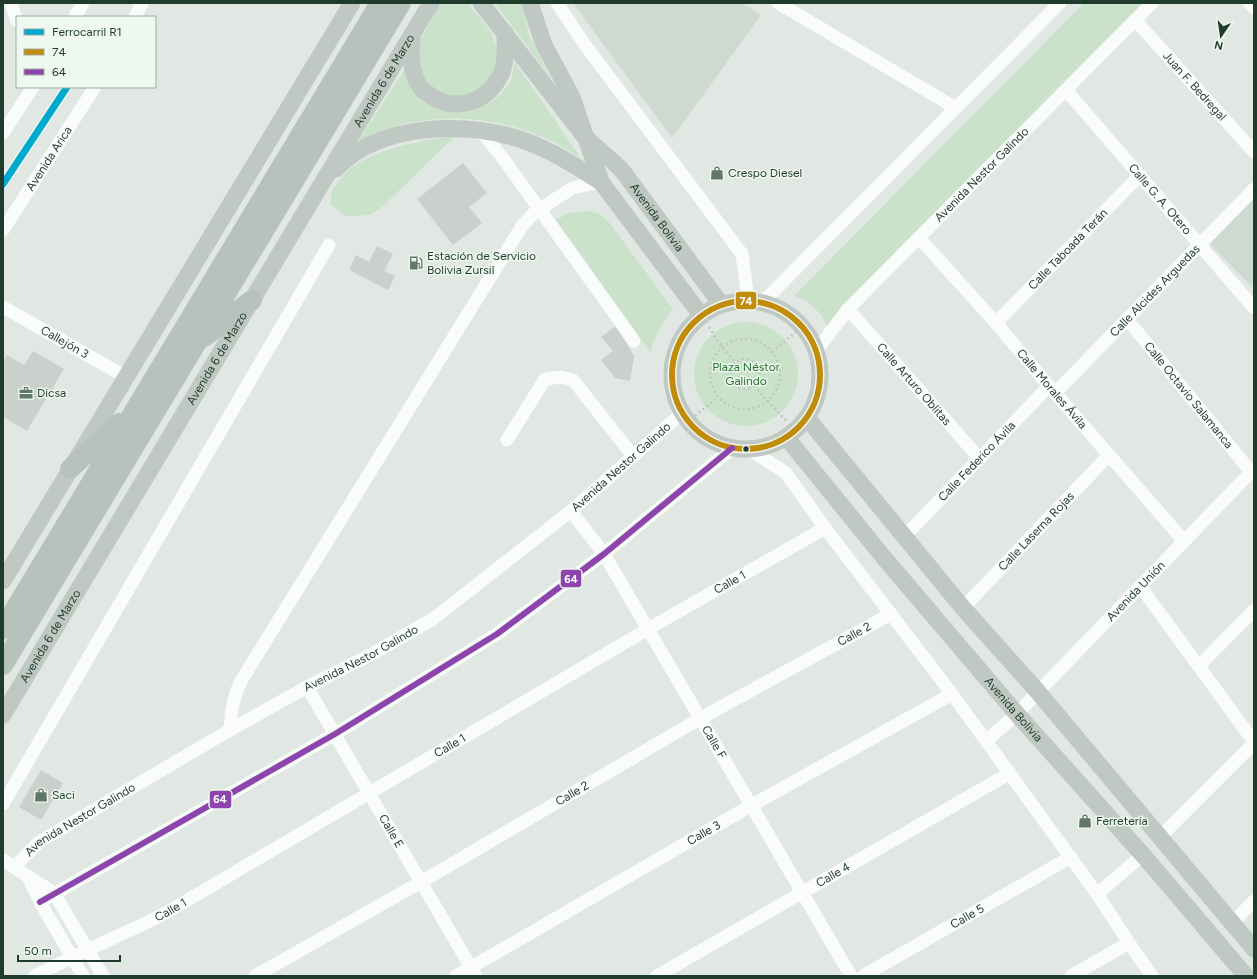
<svg xmlns="http://www.w3.org/2000/svg" width="1257" height="979" viewBox="0 0 1257 979" font-family="Figtree,sans-serif">
<style>
.built{fill:#ced9d1}
.green{fill:#c9e2c9}
.building{fill:#cad0cb}
.lines{fill:none;stroke-linecap:round;stroke-linejoin:round}
.path{stroke:#bfc7c2;stroke-width:2.5;stroke-dasharray:2 3;stroke-linecap:butt}
.minor{stroke:#fafbfb;stroke-width:13}
.major{stroke:#bfc8c2;stroke-width:17}
.highway{stroke:#b8c2bd;stroke-width:20}
.bus-1-casing{stroke:#eef7f0;stroke-width:9}
.bus-2-casing{stroke:#eef7f0;stroke-width:9}
.bus-1{stroke:#c18b0b;stroke-width:6}
.bus-2{stroke:#8e44ad;stroke-width:6}
.rail-1-casing{stroke:#eef7f0;stroke-width:10}
.rail-1{stroke:#00a9ce;stroke-width:7}
.bus-dot{fill:#1e3b2b;stroke:#eef7f0;stroke-width:1.5}
.labels{text-anchor:middle;dominant-baseline:central;stroke-width:3;stroke-linejoin:round;paint-order:stroke}
.street-label{font-size:12px;fill:#1e3b2b;stroke:#eef7f0}
.poi-label{font-size:12px;fill:#1e3b2b;stroke:#eef7f0;text-anchor:start}
.park-label{font-size:12px;fill:#26742f;stroke:#eef7f0}
.line-badge{stroke:#eef7f0;stroke-width:1.5}
.badge-label{font-size:11px;text-anchor:middle;font-weight:bold;fill:#fff}
</style>
<rect width="100%" height="100%" fill="#e1e7e2"/>
<path class="built" d="M573 3H742L761 15 672 138Z
M1254 199V282L1251 286 1209 243Z"/>
<path class="green" d="M440 3H468L492 34 497 50 498 67 482 89 470 95 455 97 441 94 430 87 419 67 418 47 422 37Z
M495 3H522L529 35 550 77Z
M1084 3H1146L828 326C819 311 811 301 794 296Z
M514 61 580 157C533 127 483 114 428 120 416 121 403 123 392 127 380 131 368 138 356 144L406 68 437 108C443 109 451 112 458 112 479 113 499 100 510 82 513 76 514 68 514 61Z
M455 136 383 206 370 215 347 216 331 205C331 201 331 196 332 193 332 189 336 185 338 182 359 150 419 141 455 136Z
M587 211 598 213 608 221 673 309 659 329 650 352 556 220 569 213Z
M694 374a52 52 0 1 1 104 0a52 52 0 1 1-104 0Z"/>
<path class="building" d="M463 163 487 193 469 207 482 223 453 245 417 199Z
M377 246 393 254 384 271 395 276 388 290 349 270 356 255 369 262Z
M616 326 634 356 630 381 615 378 601 360 613 351 601 337Z
M33 351 64 369 27 431 3 417V362L7 355 24 365Z
M41 770 63 783 41 820 19 807Z"/>
<g class="lines">
<path class="path" d="M709 327 722 347 735 362
M710 374a35 35 0 1 1 70 0a35 35 0 1 1-70 0Z
M772 352 803 326
M730 374a15 15 0 1 1 30 0a15 15 0 1 1-30 0Z
M754 386 787 422
M695 416 718 397"/>
<g class="minor">
<path d="M11 3 17 21"/>
<path d="M557 3 585 45 742 254 748 300"/>
<path d="M778 3 956 108"/>
<path d="M1249 3 1254 8"/>
<path d="M75 17 83 3"/>
<path d="M135 17 142 3"/>
<path id="s1" d="M1135 20 1254 152"/>
<path id="s2" d="M1066 90 1254 308"/>
<path d="M481 131 505 161 634 341"/>
<path d="M3 133 33 87"/>
<path id="s3" d="M3 230 95 87"/>
<path id="s4" d="M919 238 996 323 1049 386 1184 541"/>
<path d="M763 302 1060 3"/>
<path id="s5" d="M3 307 126 377"/>
<path id="s6" d="M848 309 980 459"/>
<path id="s7" d="M1127 319 1251 472"/>
<path id="s8" d="M996 323 1140 175"/>
<path id="s9" d="M817 350 848 309 1152 3"/>
<path id="s10" d="M1055 393 1254 189"/>
<path d="M507 440 545 379 561 377 573 380 633 456"/>
<path d="M749 449 786 473 825 528 952 694 1097 894 1129 943 1152 976"/>
<path id="s11" d="M571 511 604 554 851 976"/>
<path id="s12" d="M904 537 1049 386"/>
<path d="M1140 586 1254 742"/>
<path id="s13" d="M963 608 1109 455"/>
<path d="M1199 666 1254 610"/>
<path id="s14" d="M307 687 476 976"/>
<path d="M230 730C231 712 233 697 241 681L522 226 533 214 572 188 601 182"/>
<path id="s15" d="M986 741 1017 714 1038 692 1254 469"/>
<path d="M3 804 329 245"/>
<path d="M1160 837 1254 743"/>
<path d="M3 860 54 893 103 976"/>
<path id="s16" d="M14 867 39 842 230 730 307 687 374 653 433 619 571 511 682 413"/>
<path d="M28 877 40 902 83 976"/>
<path d="M1097 894 1143 855"/>
<path d="M40 902 335 734 497 634 604 554 732 448"/>
<path d="M1232 923 1254 901"/>
<path id="s17" d="M35 976C78 953 122 935 164 914L648 629 825 528"/>
<path id="s18" d="M255 976 421 882 701 718 891 614"/>
<path id="s19" d="M456 976 752 805 952 694"/>
<path id="s20" d="M657 976 1010 773"/>
<path id="s21" d="M863 976 1071 857"/>
<path d="M1071 976 1129 943"/>
</g>
<g class="major">
<path id="s22" d="M481 3 585 137 621 169 721 304"/>
<path d="M530 3 544 45 572 97 601 182 701 315"/>
<path d="M412 38C410 56 410 72 421 88 423 91 427 93 431 96 455 112 485 103 499 78 507 66 505 47 505 33"/>
<path d="M336 169C380 122 471 120 528 142 554 152 577 167 601 182"/>
<circle cx="746" cy="375" r="74"/>
<path d="M807 418 963 608 1038 692 1254 949"/>
<path id="s23" d="M786 437 885 559 1017 714 1143 855 1246 976"/>
<path d="M3 581 352 3"/>
<path id="s24" d="M3 715 321 185 431 3"/>
</g>
<path class="highway" d="M204 337 252 300
M70 469 119 423
M3 629 380 3
M3 665 401 3"/>
<g class="bus-1-casing">
<path id="bus-1" d="M672 375a74 74 0 1 1 148 0a74 74 0 1 1-148 0Z"/>
</g>
<g class="bus-2-casing">
<path id="bus-2" d="M40 902 335 734 497 634 604 554 732 448"/>
</g>
<use href="#bus-1" class="bus-1"/>
<use href="#bus-2" class="bus-2"/>
<g class="rail-1-casing">
<path id="rail-1" d="M3 184 67 87"/>
</g>
<use href="#rail-1" class="rail-1"/>
</g>
<defs>
<g id="shop-bare" transform="scale(1.08)"><path d="M-5-2.5h2.3a2.7 3.5 0 0 1 5.4 0H5L5.5 6h-11ZM-1.5-2.5h3a1.5 2.3 0 0 0-3 0Z" fill="#62776b" stroke="#eef7f0" stroke-width="2.5" paint-order="stroke"/></g>
<g id="fuel-bare" transform="scale(1.08)"><path d="M-5.5-6h7V0h2V4h1.3V-2.5L3-4.5l.8-.8L6-3V5H2.5V1h-1V6h-7ZM-4.2-4.7v3.2H.2V-4.7Z" fill="#62776b" stroke="#eef7f0" stroke-width="2.5" paint-order="stroke"/></g>
<g id="office-bare" transform="scale(1.08)"><path d="M-6-3h4V-5.5h4V-3h4V5H-6ZM-1-4.5V-3h2v-1.5ZM-6 0V1H6V0Z" fill="#62776b" stroke="#eef7f0" stroke-width="2.5" paint-order="stroke"/></g>
</defs>
<g fill-rule="evenodd">
<use href="#shop-bare" x="717" y="173"/>
<use href="#fuel-bare" x="416" y="263"/>
<use href="#office-bare" x="26" y="393"/>
<use href="#shop-bare" x="41" y="795"/>
<use href="#shop-bare" x="1085" y="821"/>
</g>
<circle class="bus-dot" cx="746" cy="449" r="3.5"/>
<g class="labels">
<g class="street-label">
<text stroke="none"><textPath href="#s24" startOffset="740">Avenida 6 de Marzo</textPath></text>
<text stroke="none"><textPath href="#s1" startOffset="89">Juan F. Bedregal</textPath></text>
<text stroke="none"><textPath href="#s3" startOffset="85">Avenida Arica</textPath></text>
<text stroke="none"><textPath href="#s9" startOffset="241">Avenida Nestor Galindo</textPath></text>
<text stroke="none"><textPath href="#s2" startOffset="144">Calle G. A. Otero</textPath></text>
<text stroke="none"><textPath href="#s22" startOffset="278">Avenida Bolivia</textPath></text>
<text stroke="none"><textPath href="#s8" startOffset="103">Calle Taboada Terán</textPath></text>
<text stroke="none"><textPath href="#s10" startOffset="143">Calle Alcides Arguedas</textPath></text>
<text stroke="none"><textPath href="#s5" startOffset="71">Callejón 3</textPath></text>
<text stroke="none"><textPath href="#s24" startOffset="416">Avenida 6 de Marzo</textPath></text>
<text stroke="none"><textPath href="#s6" startOffset="100">Calle Arturo Oblitas</textPath></text>
<text stroke="none"><textPath href="#s4" startOffset="201">Calle Morales Ávila</textPath></text>
<text stroke="none"><textPath href="#s7" startOffset="98">Calle Octavio Salamanca</textPath></text>
<text stroke="none"><textPath href="#s12" startOffset="105">Calle Federico Ávila</textPath></text>
<text stroke="none"><textPath href="#s16" startOffset="730">Avenida Nestor Galindo</textPath></text>
<text stroke="none"><textPath href="#s13" startOffset="106">Calle Laserna Rojas</textPath></text>
<text stroke="none"><textPath href="#s17" startOffset="799">Calle 1</textPath></text>
<text stroke="none"><textPath href="#s15" startOffset="212">Avenida Unión</textPath></text>
<text stroke="none"><textPath href="#s18" startOffset="690">Calle 2</textPath></text>
<text stroke="none"><textPath href="#s24" startOffset="92">Avenida 6 de Marzo</textPath></text>
<text stroke="none"><textPath href="#s16" startOffset="406">Avenida Nestor Galindo</textPath></text>
<text stroke="none"><textPath href="#s23" startOffset="355">Avenida Bolivia</textPath></text>
<text stroke="none"><textPath href="#s11" startOffset="272">Calle F</textPath></text>
<text stroke="none"><textPath href="#s17" startOffset="475">Calle 1</textPath></text>
<text stroke="none"><textPath href="#s18" startOffset="366">Calle 2</textPath></text>
<text stroke="none"><textPath href="#s16" startOffset="82">Avenida Nestor Galindo</textPath></text>
<text stroke="none"><textPath href="#s14" startOffset="167">Calle E</textPath></text>
<text stroke="none"><textPath href="#s19" startOffset="286">Calle 3</textPath></text>
<text stroke="none"><textPath href="#s20" startOffset="203">Calle 4</textPath></text>
<text stroke="none"><textPath href="#s17" startOffset="151">Calle 1</textPath></text>
<text stroke="none"><textPath href="#s21" startOffset="120">Calle 5</textPath></text>
</g>
<g class="poi-label">
<text x="728" y="173">Crespo Diesel</text>
<text x="427" y="256">Estación de Servicio<tspan x="427" dy="14">Bolivia Zursil</tspan></text>
<text x="37" y="393">Dicsa</text>
<text x="52" y="795">Saci</text>
<text x="1096" y="821">Ferretería</text>
</g>
<g class="park-label">
<text x="746" y="367">Plaza Néstor<tspan x="746" dy="14">Galindo</tspan></text>
</g>
</g>
<g class="line-badge">
<rect x="735" y="291" width="22" height="19" rx="4" fill="#c18b0b"/>
<rect x="560" y="569" width="22" height="19" rx="4" fill="#8e44ad"/>
<rect x="209" y="790" width="23" height="19" rx="4" fill="#8e44ad"/>
</g>
<g class="badge-label">
<text x="746" y="305">74</text>
<text x="571" y="583">64</text>
<text x="220" y="803">64</text>
</g>
<rect width="1257" height="979" fill="none" stroke="#1e3b2b" stroke-width="8"/>
<rect x="16" y="16" width="140" height="72" fill="#eef7f0" stroke="#9baca1"/>
<rect x="24" y="29" width="20" height="6" fill="#00a9ce" stroke="#9baca1"/>
<text x="52" y="36" font-size="12" fill="#1e3b2b">Ferrocarril R1</text>
<rect x="24" y="49" width="20" height="6" fill="#c18b0b" stroke="#9baca1"/>
<text x="52" y="56" font-size="12" fill="#1e3b2b">74</text>
<rect x="24" y="69" width="20" height="6" fill="#8e44ad" stroke="#9baca1"/>
<text x="52" y="76" font-size="12" fill="#1e3b2b">64</text>
<g transform="translate(1221 36) rotate(193)" stroke="#eef7f0" stroke-width="3" paint-order="stroke">
<path d="M0-3L7 15L0 10L-7 15Z" fill="#1e3b2b"/>
<text y="-6" font-size="11" font-weight="bold" text-anchor="middle" fill="#1e3b2b">N</text>
</g>
<path d="M18 955v6h102v-6" fill="none" stroke="#1e3b2b" stroke-width="2"/>
<text x="24" y="955" font-size="12" fill="#1e3b2b" stroke="#eef7f0" stroke-width="3" paint-order="stroke">50 m</text>
</svg>
